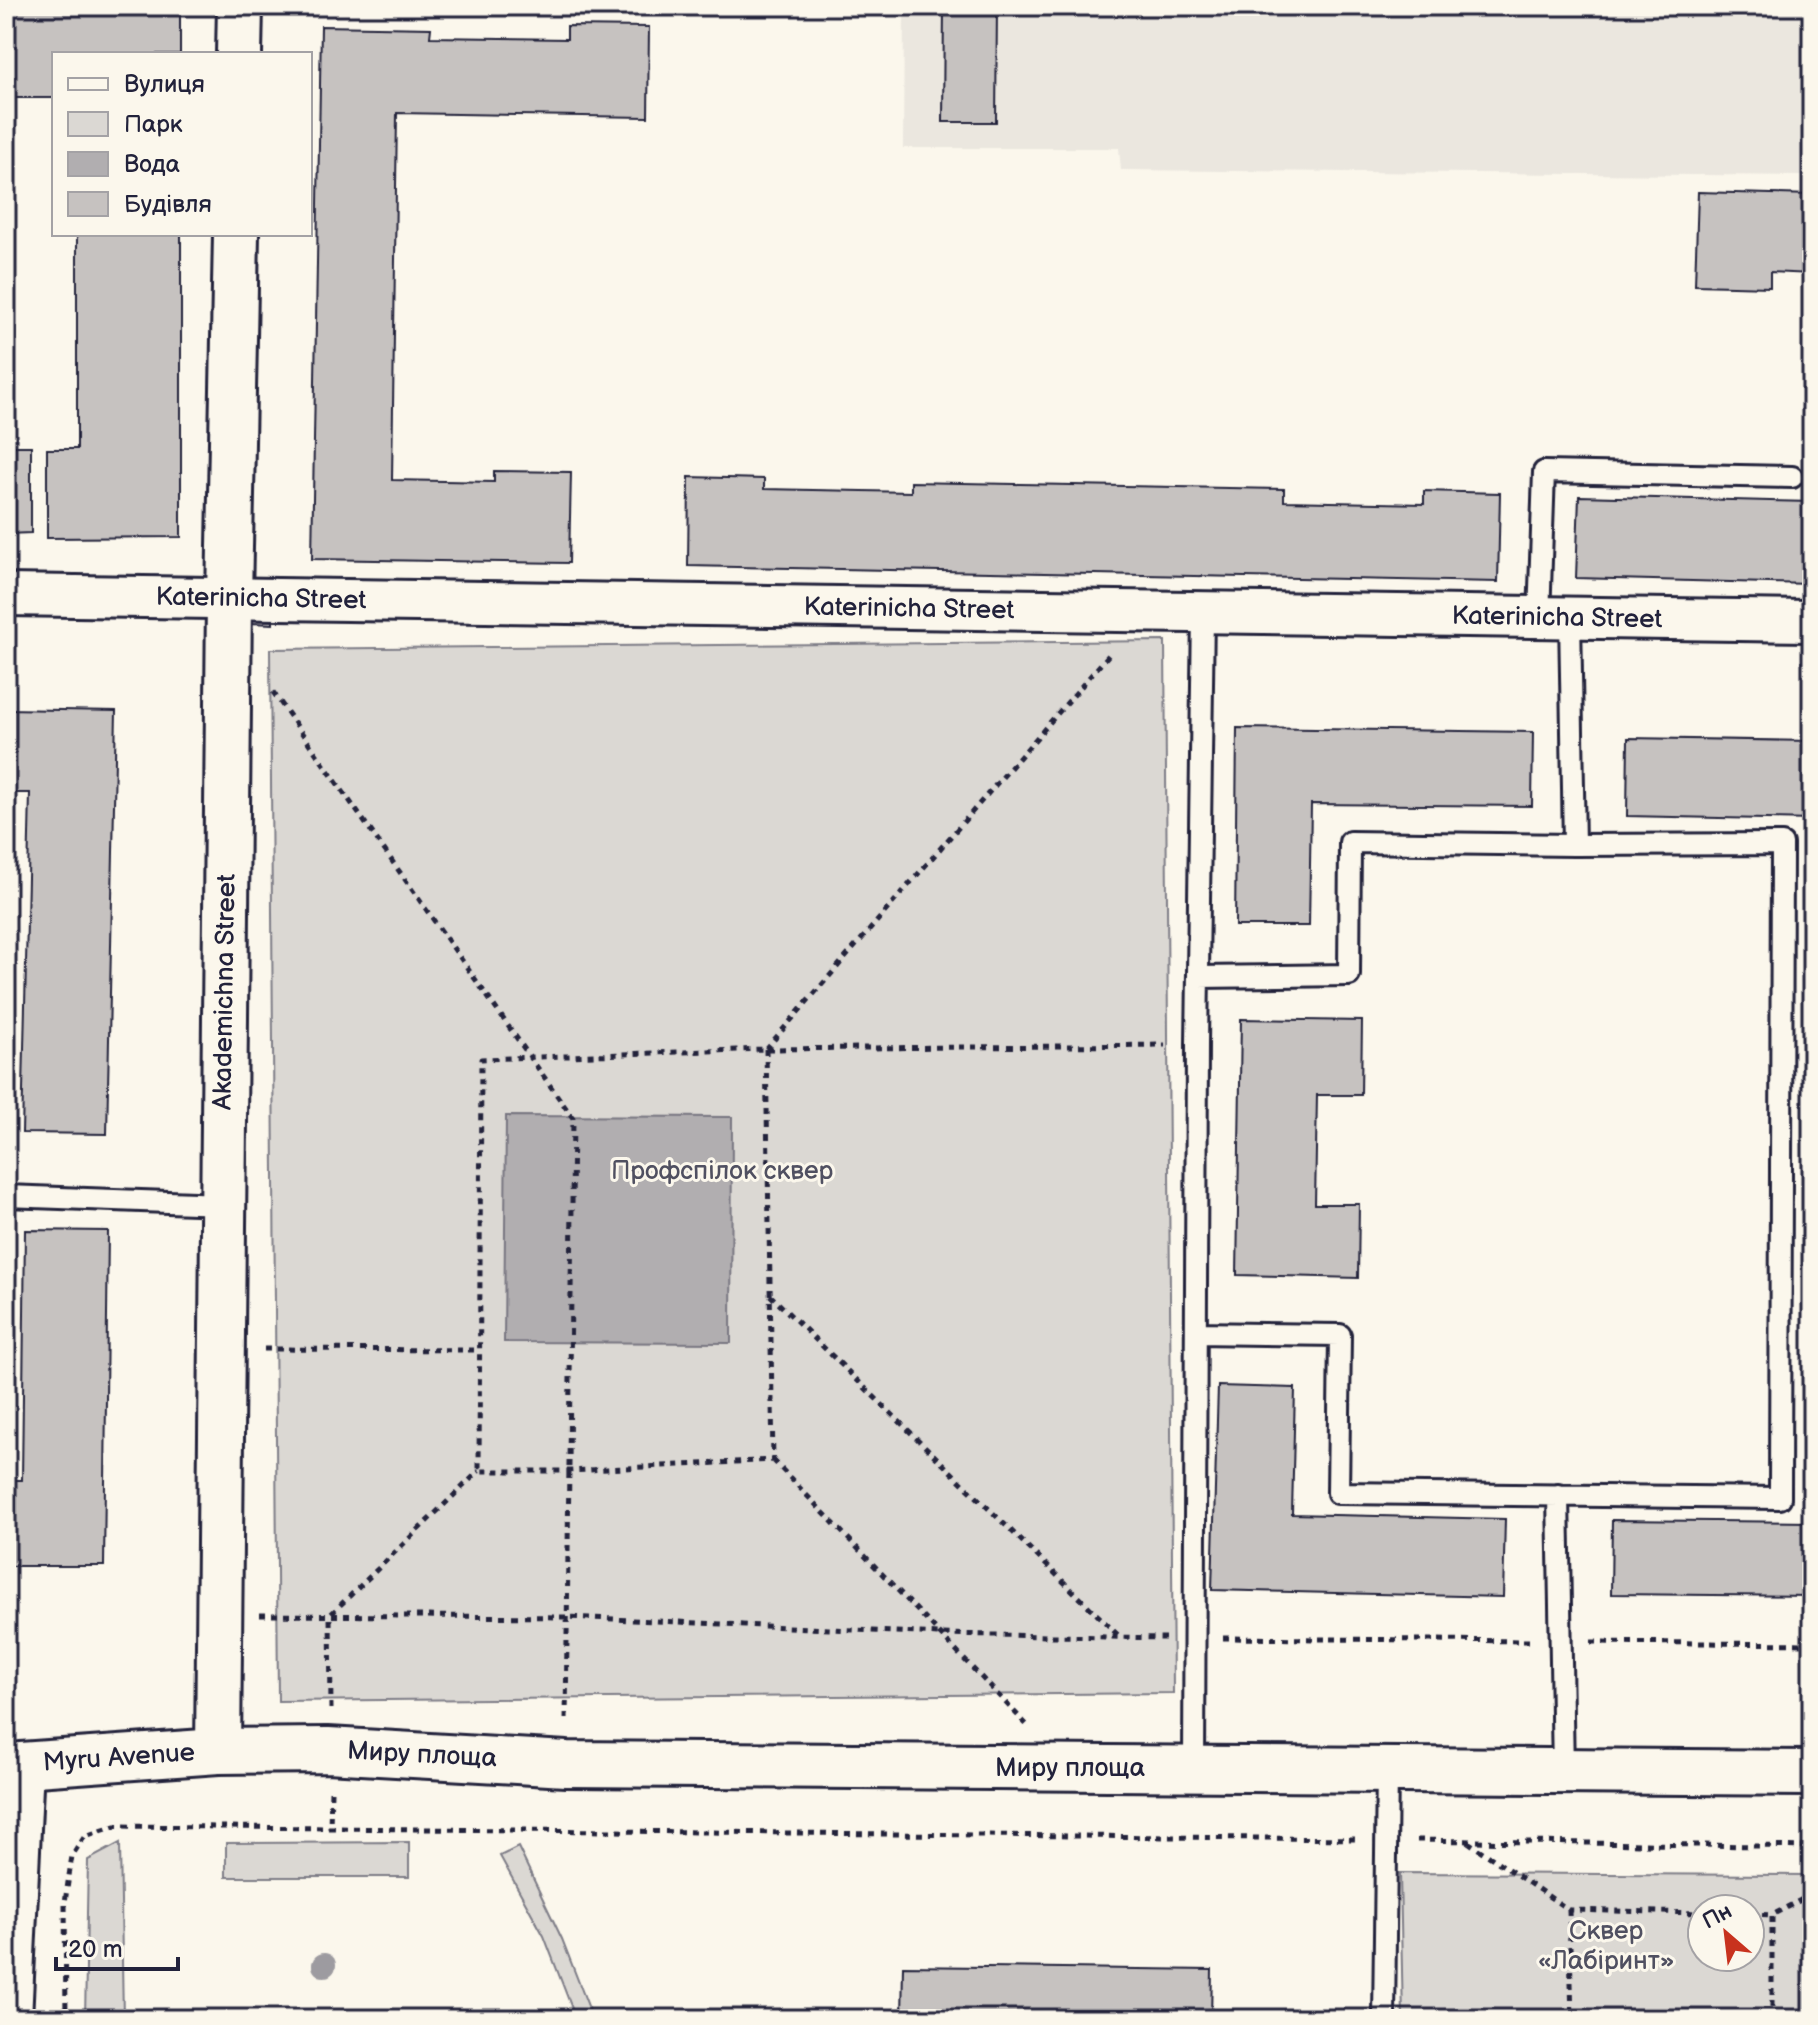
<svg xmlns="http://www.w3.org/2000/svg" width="1818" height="2025" viewBox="0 0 1818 2025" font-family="'Balsamiq Sans',sans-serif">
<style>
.built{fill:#ebe7df}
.green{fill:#dbd8d3;stroke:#7e7d87;stroke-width:2;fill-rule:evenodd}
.water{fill:#b1aeb0;stroke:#787681;stroke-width:2}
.building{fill:#c6c2c0;stroke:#22223b;stroke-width:2}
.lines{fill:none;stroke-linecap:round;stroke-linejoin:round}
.lane-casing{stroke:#22223b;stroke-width:26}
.street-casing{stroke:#22223b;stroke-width:46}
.secondary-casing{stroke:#22223b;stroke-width:50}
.path{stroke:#22223b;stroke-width:5;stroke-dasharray:6 6;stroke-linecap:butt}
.lane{stroke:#fbf7ec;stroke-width:20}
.street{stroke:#fbf7ec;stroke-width:40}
.secondary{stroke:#fbf7ec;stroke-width:44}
.tree{fill:#9d9ba0}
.labels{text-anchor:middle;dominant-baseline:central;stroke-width:6;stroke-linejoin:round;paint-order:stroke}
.street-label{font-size:26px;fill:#22223b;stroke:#fbf7ec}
.park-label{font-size:26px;fill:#505061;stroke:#fbf7ec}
</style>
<rect width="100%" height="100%" fill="#fbf7ec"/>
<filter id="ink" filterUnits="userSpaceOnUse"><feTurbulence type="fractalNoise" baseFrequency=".0125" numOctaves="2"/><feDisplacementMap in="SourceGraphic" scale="16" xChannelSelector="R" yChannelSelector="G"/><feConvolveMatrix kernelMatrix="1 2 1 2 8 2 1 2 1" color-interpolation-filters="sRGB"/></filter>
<g filter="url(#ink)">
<path class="built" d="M904 6H1812V176L1121 170 1119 148H903Z"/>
<path class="green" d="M1165 641 1173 1693 278 1701 270 649Z
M409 1842V1877H226V1843Z
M120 1843 123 2019H85L88 1860Z
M518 1847 562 1939 593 2019H576L544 1936 500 1856Z
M1400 1873 1812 1875V2019H1403ZM1750 1909V1957H1702V1909Z"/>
<path class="water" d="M506 1116 732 1117 731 1343 504 1342Z"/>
<path class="building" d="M6 6H180V54H54V98H6Z
M944 6H997L996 122H943Z
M321 26 431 28 430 37 567 39V26L649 27 648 117 397 113 392 480 494 482V471L571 472 569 563 312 559Z
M1698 192 1812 195V274L1770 272V287L1695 285Z
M77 234H181V537L47 538V449H77Z
M6 446H31V533L6 534Z
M689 477 764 479V489L911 492V482L1284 489V501L1424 504V491L1500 493 1498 582 688 566Z
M1579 496 1812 502V584L1576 578Z
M250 609H273V624L250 623Z
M6 709 116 711 107 1134 22 1133 30 793H6Z
M1237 728 1533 732 1532 806 1311 804 1309 926H1235Z
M1628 738 1812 741V820L1627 816Z
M1241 1019 1362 1021 1361 1095H1317L1315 1204H1359L1358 1278 1237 1275Z
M25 1230 108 1231 104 1566H6V1480H22Z
M1218 1386 1295 1388 1292 1514 1505 1519 1503 1597 1212 1590Z
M1612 1520 1812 1522V1596L1611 1594Z
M903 1966 1212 1970 1211 2019H902Z"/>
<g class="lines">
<g class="lane-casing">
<path id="lane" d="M1539 618 1544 472 1792 477
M1198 977 1349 975 1350 842 1574 845 1570 618
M6 1196 222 1204
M1196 1333 1340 1335 1338 1493 1780 1498 1782 844 1574 845
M1558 1495 1563 1771
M1194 1769 1197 1044 1203 613
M1384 2019 1387 1770"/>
</g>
<g class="street-casing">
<path id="street" d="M6 595 1812 621"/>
</g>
<g class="secondary-casing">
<path id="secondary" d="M239 54 240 6
M218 1751 229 599 236 234
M9 2019 21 1765 218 1751 328 1750 566 1764 1812 1773"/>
</g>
<path class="path" d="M273 692 573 1118 566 1723
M766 1049 773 1460 570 1471H479L481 1059Z
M766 1049 1112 651
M767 1049 1165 1045
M770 1295 1119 1636
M264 1349 479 1350
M773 1460 1027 1725
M260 1615 568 1617 940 1634 1165 1638
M1223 1638 1529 1641
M1591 1642 1812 1644
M331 1709 330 1615 479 1471
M331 1791 330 1828 1355 1839
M1417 1840 1812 1847
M1468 1842 1569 1910 1702 1913
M1569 1910 1572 2019
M1750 1914 1772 1915
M66 2019 65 1902 72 1856 85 1836 116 1826 330 1828
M1772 2019V1915L1812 1894"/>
<use href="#lane" class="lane"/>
<use href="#street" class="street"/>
<use href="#secondary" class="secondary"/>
</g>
<circle class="tree" cx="324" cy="1965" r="12"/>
</g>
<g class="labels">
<g class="street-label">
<text transform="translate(261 599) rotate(1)">Katerinicha Street</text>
<text transform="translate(909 609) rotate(1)">Katerinicha Street</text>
<text transform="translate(1557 618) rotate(1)">Katerinicha Street</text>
<text transform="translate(225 992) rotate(-89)">Akademichna Street</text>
<text transform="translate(422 1755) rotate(3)">Миру площа</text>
<text transform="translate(119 1758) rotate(-4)">Myru Avenue</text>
<text x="1070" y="1768">Миру площа</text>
</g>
<g class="park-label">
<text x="722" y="1171">Профспілок сквер</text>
<text x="1606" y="1931">Сквер<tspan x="1606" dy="30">«Лабіринт»</tspan></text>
</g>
</g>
<rect width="1818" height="2025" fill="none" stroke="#fbf7ec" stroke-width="32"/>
<rect x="16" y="16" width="1786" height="1993" fill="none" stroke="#22223b" stroke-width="3" filter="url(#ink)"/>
<rect x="52" y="52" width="260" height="184" fill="#fbf7ec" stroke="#a4a2a5" stroke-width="2"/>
<rect x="68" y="78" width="40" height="12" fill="#fbf7ec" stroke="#a4a2a5" stroke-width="2"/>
<text x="124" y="92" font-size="24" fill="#22223b">Вулиця</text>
<rect x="68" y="112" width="40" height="24" fill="#dbd8d3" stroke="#a4a2a5" stroke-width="2"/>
<text x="124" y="132" font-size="24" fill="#22223b">Парк</text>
<rect x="68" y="152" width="40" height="24" fill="#b1aeb0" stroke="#a4a2a5" stroke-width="2"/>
<text x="124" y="172" font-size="24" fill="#22223b">Вода</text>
<rect x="68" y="192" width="40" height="24" fill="#c6c2c0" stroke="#a4a2a5" stroke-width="2"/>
<text x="124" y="212" font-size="24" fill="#22223b">Будівля</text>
<g transform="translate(1726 1933) rotate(332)"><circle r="38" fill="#fbf7ec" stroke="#a4a2a5" stroke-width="2"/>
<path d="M0-6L14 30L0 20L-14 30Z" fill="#c8321e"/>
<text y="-12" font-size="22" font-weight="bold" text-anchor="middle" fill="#22223b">Пн</text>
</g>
<path d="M56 1957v12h122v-12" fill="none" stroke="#22223b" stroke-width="4"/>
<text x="68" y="1957" font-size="24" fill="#22223b" stroke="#fbf7ec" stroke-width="6" paint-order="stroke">20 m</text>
</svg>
